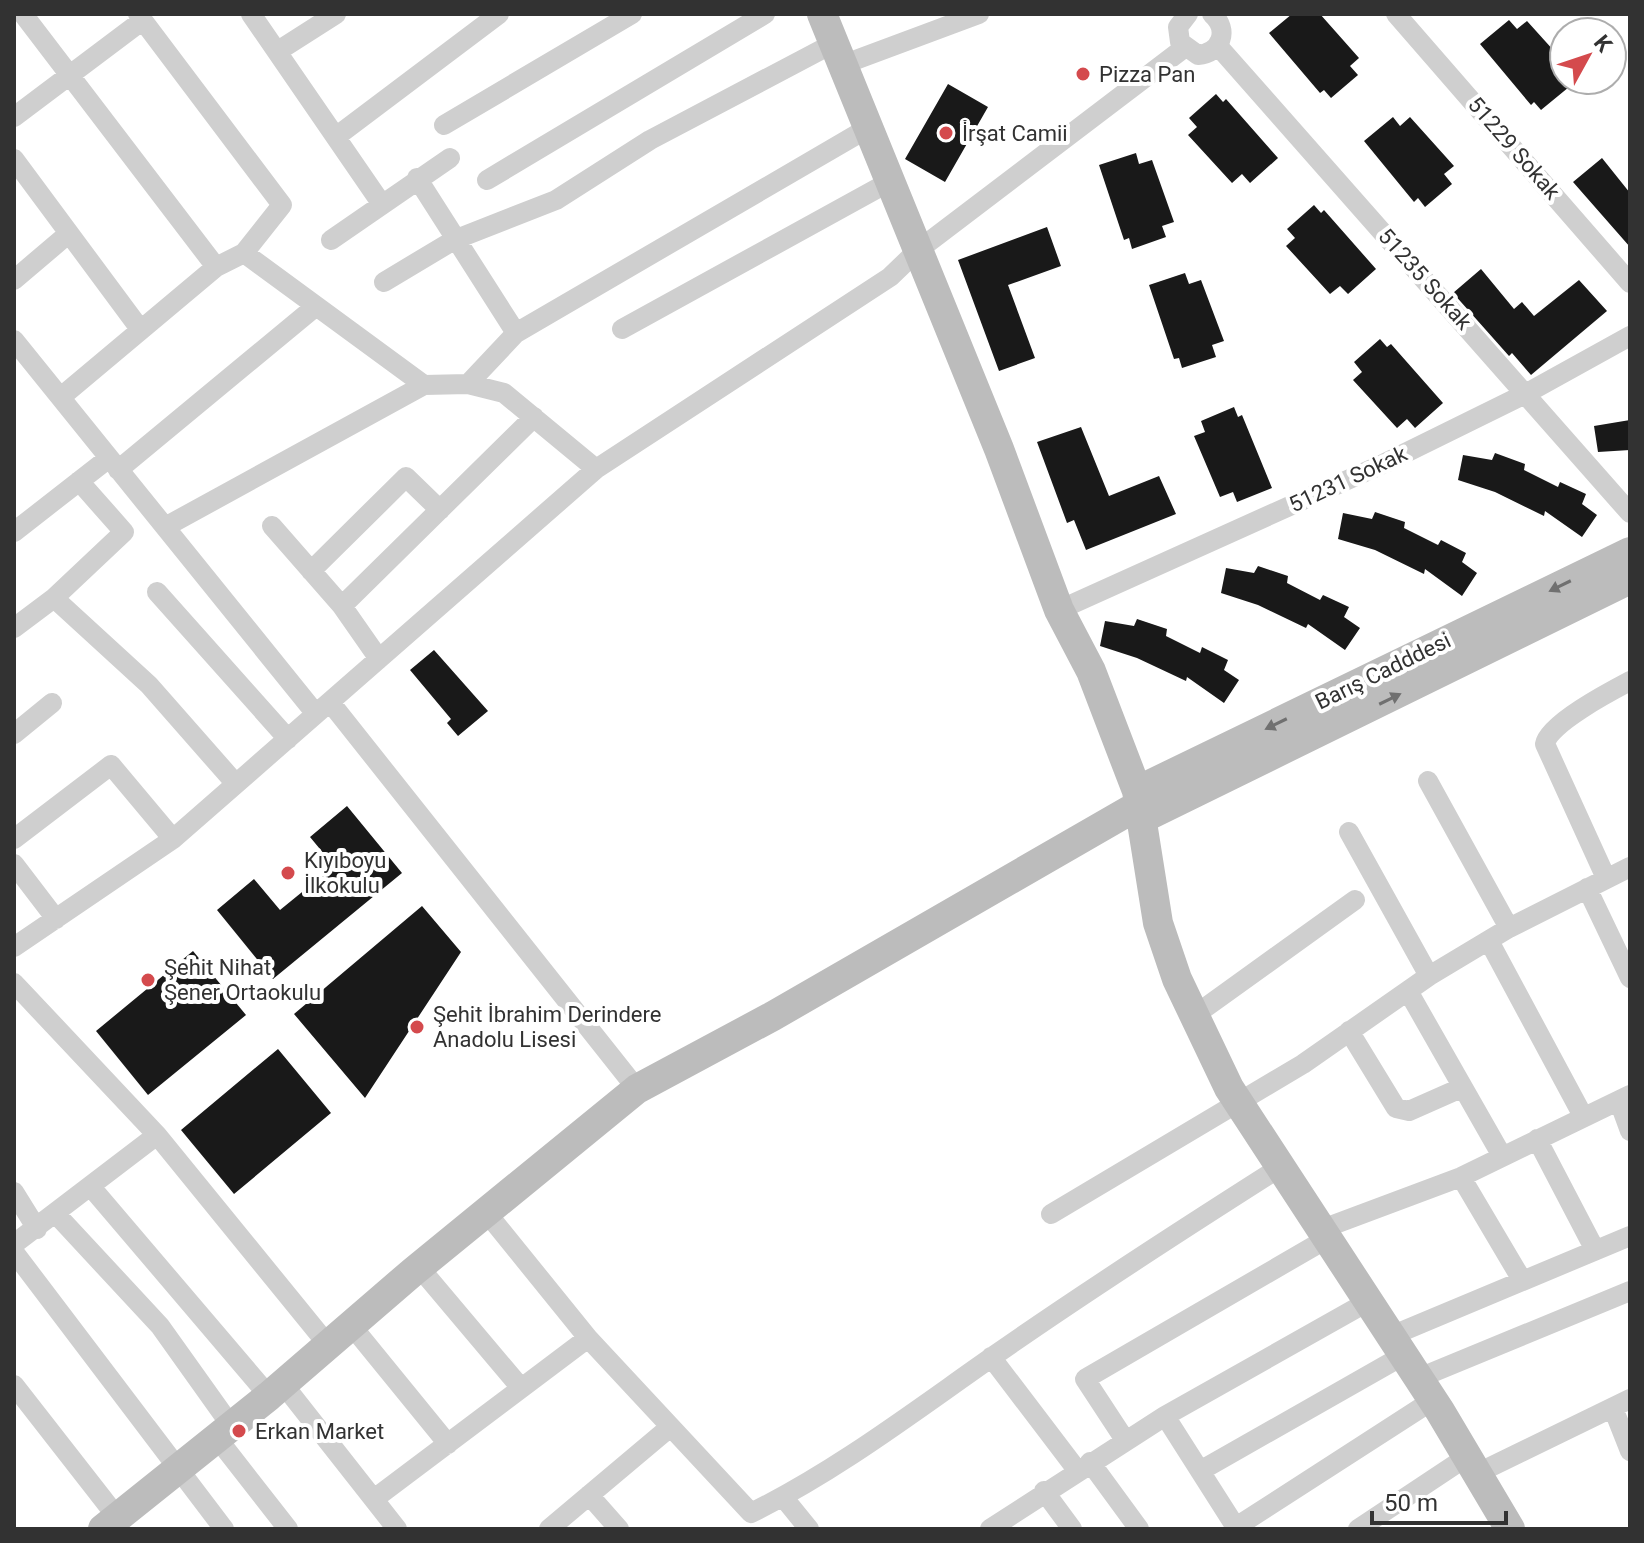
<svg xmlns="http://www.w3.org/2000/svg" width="1644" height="1543" viewBox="0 0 1644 1543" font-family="Roboto,sans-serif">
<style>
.building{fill:#191919}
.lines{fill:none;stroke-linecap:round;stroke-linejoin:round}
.minor{stroke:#cfcfcf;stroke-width:20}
.secondary{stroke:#bcbcbc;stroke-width:30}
.oneway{fill:#707070}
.poi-dot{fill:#d44a4d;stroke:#fff;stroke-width:3}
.labels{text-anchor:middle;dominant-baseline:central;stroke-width:8;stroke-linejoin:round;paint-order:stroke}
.poi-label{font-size:22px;fill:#323232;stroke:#fff;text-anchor:start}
.street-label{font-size:22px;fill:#323232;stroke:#fff}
</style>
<rect width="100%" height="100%" fill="#fff"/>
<path class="building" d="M1292 14H1320L1359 58 1350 66 1358 75 1331 98 1324 90 1320 93 1269 33Z
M1509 20 1517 29 1527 21 1564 62V81L1569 87 1541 110 1534 102 1531 105 1480 44Z
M948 84 988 107 945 182 905 159Z
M1216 94 1223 102 1226 99 1278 158 1250 183 1242 174 1232 183 1188 135 1197 127 1189 118Z
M1393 117 1400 126 1410 117 1454 166 1444 174 1452 184 1425 207 1418 198 1414 202 1364 141Z
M1136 153 1139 164 1152 160 1174 222 1162 226 1166 237 1132 249 1129 238 1124 240 1099 165Z
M1602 158 1630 193V247L1573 182Z
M1314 205 1321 213 1324 210 1376 269 1348 294 1340 286 1330 294 1286 246 1295 238 1287 229Z
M1047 227 1061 266 1008 285 1035 358 999 371 958 260Z
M1481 269 1514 309 1522 302 1534 316 1579 280 1607 311 1531 375 1512 353 1509 356 1453 293Z
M1185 273 1189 284 1201 280 1224 341 1212 345 1216 357 1182 368 1179 358 1174 359 1149 285Z
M1380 339 1387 347 1391 344 1443 403 1415 428 1407 419 1397 428 1353 380 1362 372 1354 362Z
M1234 407 1238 417 1242 415 1272 488 1237 502 1233 492 1220 497 1194 436 1205 432 1201 421Z
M1630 420V450L1598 452 1594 426Z
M1081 427 1109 496 1159 476 1176 514 1086 550 1074 520 1067 523 1037 442Z
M1495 453 1525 464 1524 470 1558 487 1560 482 1586 494 1582 504 1597 515 1582 537 1545 511 1544 516 1495 492 1458 480 1463 455 1492 460Z
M1375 512 1405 522 1404 528 1438 545 1441 540 1466 553 1462 562 1477 573 1462 596 1425 569 1424 574 1375 550 1338 539 1343 513 1372 519Z
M1258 566 1288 576 1287 583 1320 600 1323 595 1349 607 1344 617 1360 628 1345 650 1308 624 1306 628 1258 605 1221 593 1226 568 1254 573Z
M1137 619 1167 629 1166 636 1200 653 1202 647 1228 660 1224 670 1239 680 1224 703 1187 677 1186 681 1137 658 1100 646 1105 621 1134 626Z
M434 650 488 711 458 736 447 723 451 719 410 670Z
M347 806 402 873 273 979 217 910 254 879 280 910 334 866 310 837Z
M422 906 461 952 365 1098 294 1014Z
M193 951 246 1015 148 1095 96 1031Z
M278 1049 331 1113 234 1194 181 1130Z"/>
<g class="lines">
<path class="minor" d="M23 14 216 267
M138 14 282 205 244 253
M251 14 381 203
M1188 14 1178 27 1180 42 1198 55C1221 53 1230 30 1212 14
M1396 14 1630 283
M1218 46 1630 513
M278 51 336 14
M842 65 979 14
M14 117 143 20
M444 125 632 14
M337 136 499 14
M14 159 140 329
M417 178 516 333
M487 180 765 14
M331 240 450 158
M14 280 68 234
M384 282 454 240 556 200 650 140 834 43
M622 329 889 182
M14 340 316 714
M468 384 516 333 868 128
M61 397 216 267 244 253 424 385 468 384 504 393 596 469
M118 470 315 307
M272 526 342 606 379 659
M165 527 424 385
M14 532 109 458
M311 571 406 477 440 510
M157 592 288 739
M54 598 149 685 236 784
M342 606 534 417
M1059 610 1385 463 1527 393 1630 336
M14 628 54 598 124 532 79 481
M330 702 637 1089
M14 734 52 703
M1428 781 1509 928
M1349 832 1429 976
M14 839 111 765 173 839
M14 864 56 919
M1606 878 1545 744C1548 724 1611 691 1630 681
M1587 888 1630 978
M1489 941 1583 1116
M14 947 173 839 596 469 890 277 917 251 1184 48
M14 983 157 1135 328 1345
M1408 991 1502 1156
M1195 1015 1355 900
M1349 1031 1396 1108 1409 1111 1461 1088
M1619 1101 1630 1131
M1537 1139 1595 1250
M1461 1177 1522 1280
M91 1187 269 1396
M14 1192 37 1229
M486 1212 588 1338 751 1513C838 1470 916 1410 995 1355 1088 1290 1183 1229 1279 1168
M56 1214 160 1326 232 1427
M1051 1214 1303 1064 1429 976 1509 928 1630 867
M1322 1229 1461 1177 1630 1095
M14 1244 157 1135
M14 1252 224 1529
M419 1267 521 1388
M351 1325 448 1444
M1391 1336 1630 1236
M991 1357 1077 1470
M1419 1378 1630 1291
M283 1384 397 1529
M14 1385 117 1517
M1613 1408 1630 1451
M1165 1416 1237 1529
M217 1438 288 1529
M1125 1440 1085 1379 1328 1238
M1090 1462 1139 1529
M1200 1471 1404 1355
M1478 1473 1630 1399
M1044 1491 1072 1529
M589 1495 619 1529
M783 1497 809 1529
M374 1499 588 1338
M549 1529 669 1428
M990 1529 1165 1416 1369 1301
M1233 1529 1433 1400
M1358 1529 1468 1456"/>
<path class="secondary" d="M822 14 999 449 1059 610 1091 671 1137 791 1158 923 1177 979 1229 1088 1440 1411 1510 1529
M1137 791 1630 552
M1143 818 1630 579
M103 1529 269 1396 414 1271 637 1089 773 1016 1139 805"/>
</g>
<defs><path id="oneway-solid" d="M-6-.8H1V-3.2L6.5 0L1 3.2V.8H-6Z" transform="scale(2)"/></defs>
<g class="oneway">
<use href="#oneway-solid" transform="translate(1560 586) rotate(154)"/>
<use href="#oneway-solid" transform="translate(1390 699) rotate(-26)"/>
<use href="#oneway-solid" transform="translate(1276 724) rotate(154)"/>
</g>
<g class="poi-dot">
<circle cx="1083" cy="74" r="8"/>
<circle cx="946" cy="133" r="8"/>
<circle cx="288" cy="873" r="8"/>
<circle cx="148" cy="980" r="8"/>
<circle cx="417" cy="1027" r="8"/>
<circle cx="239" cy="1431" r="8"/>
</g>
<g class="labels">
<g class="poi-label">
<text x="1099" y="74">Pizza Pan</text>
<text x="962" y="133">İrşat Camii</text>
<text x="304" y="860">Kıyıboyu<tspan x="304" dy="25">İlkokulu</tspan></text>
<text x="164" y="967">Şehit Nihat<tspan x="164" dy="25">Şener Ortaokulu</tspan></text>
<text x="433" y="1014">Şehit İbrahim Derindere<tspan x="433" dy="25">Anadolu Lisesi</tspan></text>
<text x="255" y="1431">Erkan Market</text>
</g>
<g class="street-label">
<text transform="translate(1514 148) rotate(49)">51229 Sokak</text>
<text transform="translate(1425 279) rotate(48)">51235 Sokak</text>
<text transform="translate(1348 479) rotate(-25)">51231 Sokak</text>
<text transform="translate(1383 671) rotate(-26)">Barış Cadddesi</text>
</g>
</g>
<rect width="1644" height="1543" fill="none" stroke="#323232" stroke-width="32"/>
<g transform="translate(1588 56) rotate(50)"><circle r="38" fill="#ffffff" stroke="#adadad" stroke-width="2"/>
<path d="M0-6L14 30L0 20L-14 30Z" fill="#d44a4d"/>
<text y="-12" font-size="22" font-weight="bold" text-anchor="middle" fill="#323232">K</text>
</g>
<path d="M1372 1511v12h134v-12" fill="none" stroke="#323232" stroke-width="4"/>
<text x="1384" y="1511" font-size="24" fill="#323232" stroke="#ffffff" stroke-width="6" paint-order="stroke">50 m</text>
</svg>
